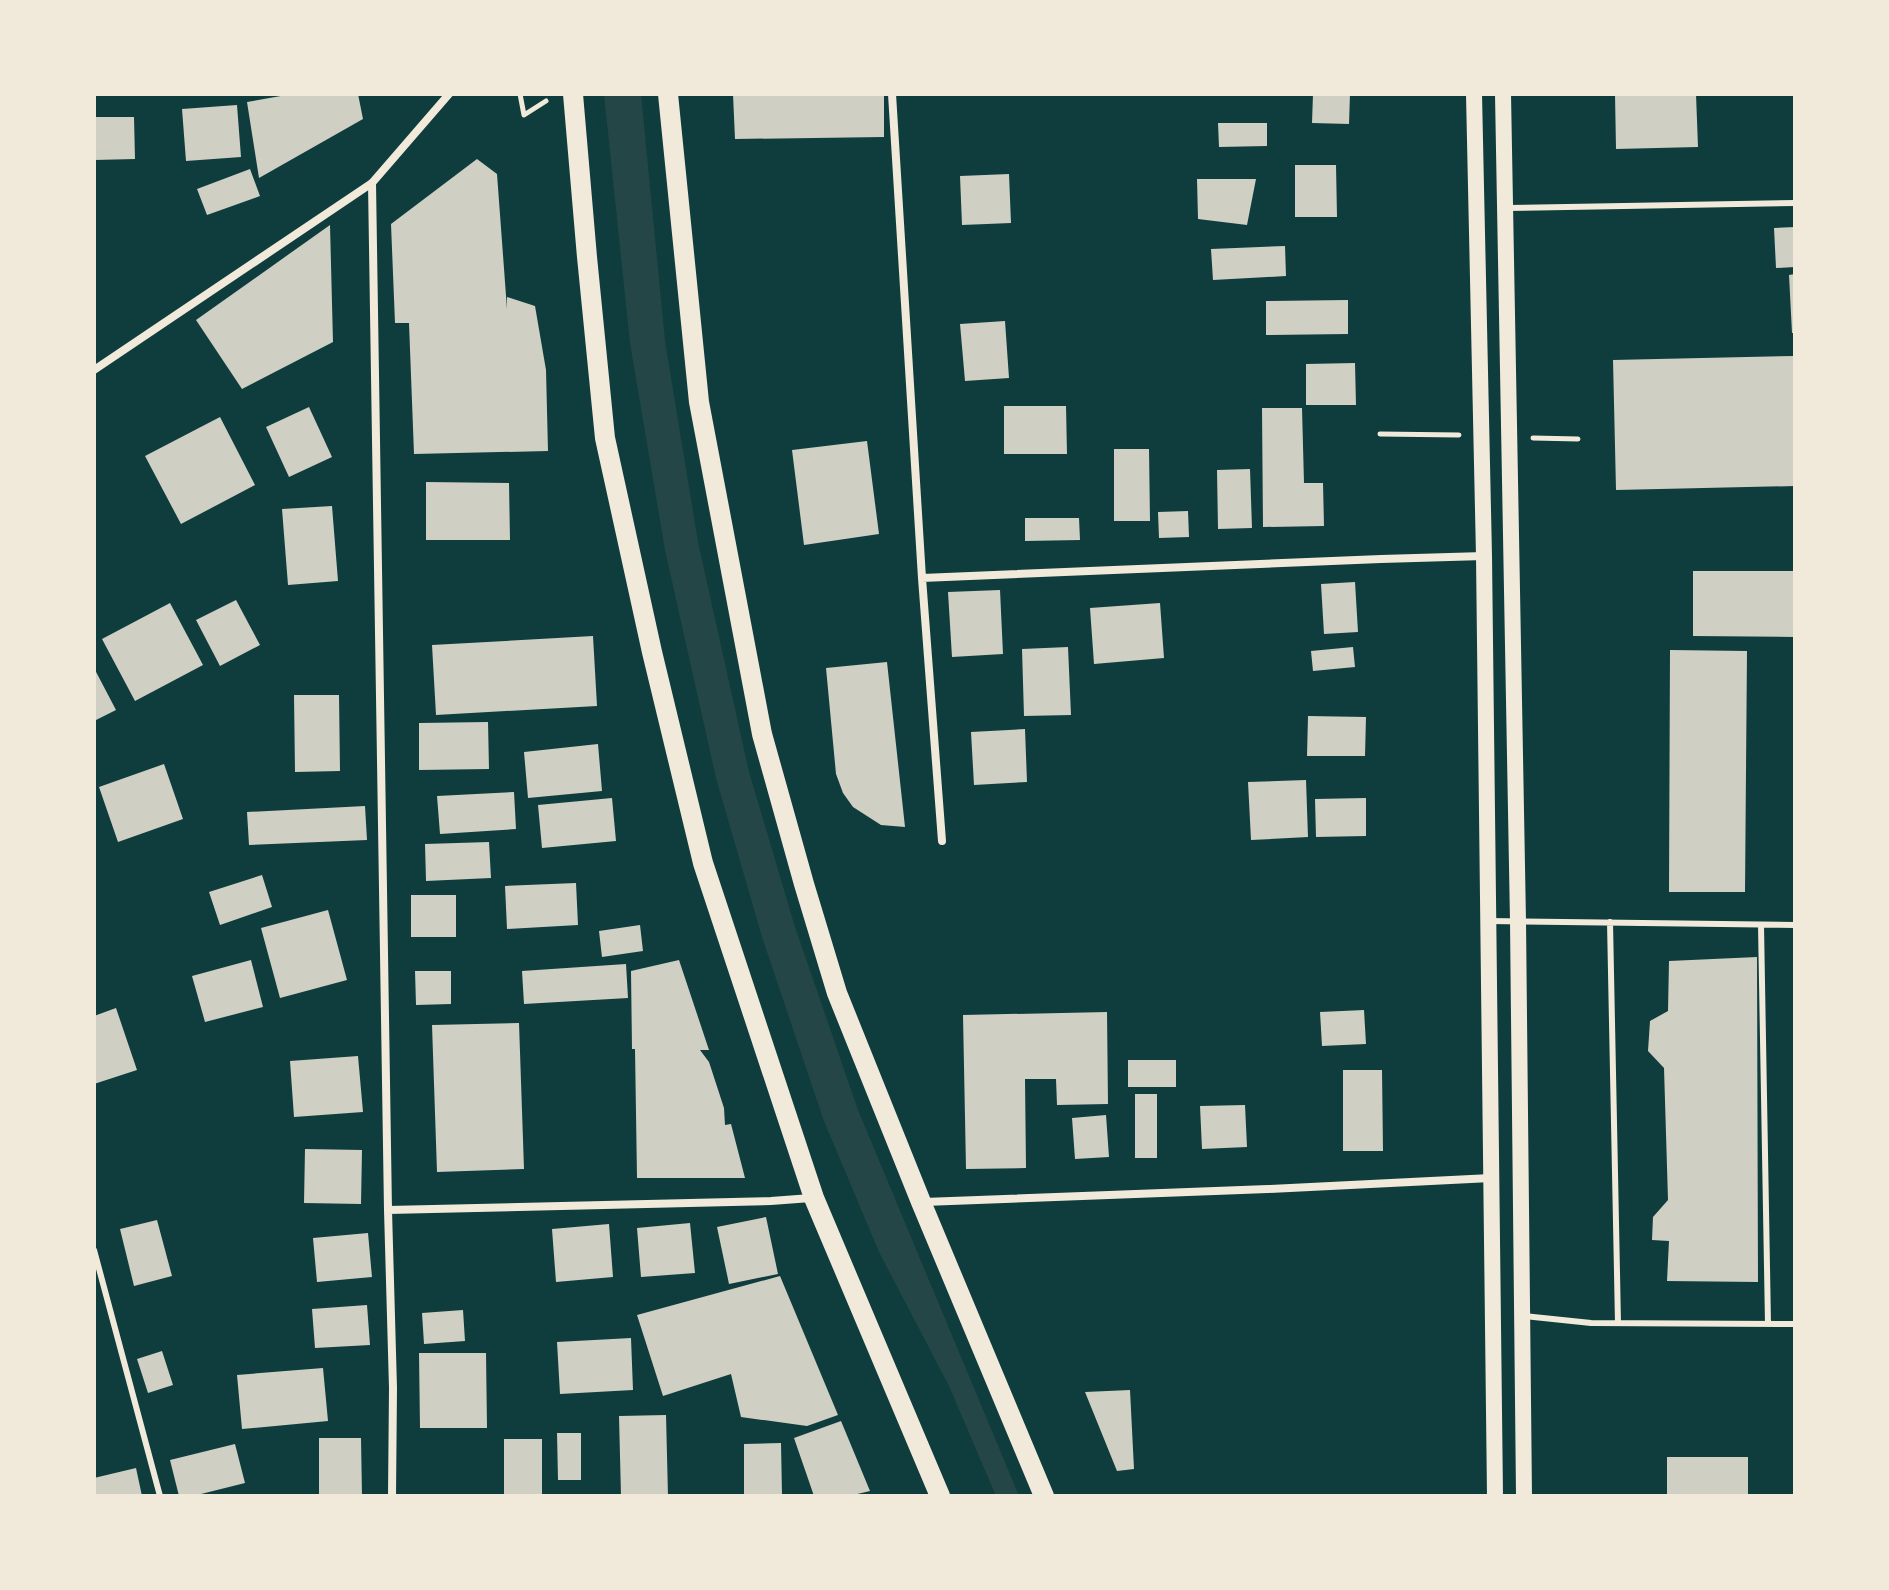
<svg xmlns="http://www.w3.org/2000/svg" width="1889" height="1590" viewBox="0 0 1889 1590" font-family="'Nunito Sans',sans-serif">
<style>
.green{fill:#244646}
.building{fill:#cfcfc3}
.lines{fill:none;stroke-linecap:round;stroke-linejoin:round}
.path{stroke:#f1e9da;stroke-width:5}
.service{stroke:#f1e9da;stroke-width:6}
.minor{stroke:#f1e9da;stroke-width:8}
.secondary{stroke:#f1e9da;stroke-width:16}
.primary{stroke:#f1e9da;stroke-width:20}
</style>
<rect width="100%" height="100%" fill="#0f3d3e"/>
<path class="green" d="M604 94H641L665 341 698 542 749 772 795 927 858 1110 1019 1496H996L949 1386 879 1252 824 1121 762 937 716 778 665 550 630 343Z"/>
<path class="building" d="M292 94H358L363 119 259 178 247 102Z
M733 94H884V137L735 139Z
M1313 94H1350L1349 124 1312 123Z
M1615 94H1696L1698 147 1616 149Z
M237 105 241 157 186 161 182 109Z
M94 117H134L135 159 94 160Z
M1218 123H1267V146L1219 147Z
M477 159 497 174 507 309V297L535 306 546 370 548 451 414 454 409 323H395L391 224Z
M1295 165H1336L1337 217H1295Z
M250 169 260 196 207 215 197 189Z
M1009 174 1011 223 962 225 960 176Z
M1197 179H1256L1247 225 1198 219Z
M330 225 333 342 242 389 196 320Z
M1795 227V267L1776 268 1774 228Z
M1285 246 1286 276 1213 280 1211 249Z
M1795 274V333H1792L1789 275Z
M1348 300V334L1266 335V301Z
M1005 321 1009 378 965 381 960 324Z
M1795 356V486L1616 490 1613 360Z
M1355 363 1356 405H1306V364Z
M1004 406H1066L1067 454H1004Z
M309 407 332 457 289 477 266 427Z
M1262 408H1302L1304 483H1323L1324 526 1263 527Z
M220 417 255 485 181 524 145 456Z
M867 441 879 534 804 545 792 450Z
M1114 449H1149L1150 521H1114Z
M1250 469 1252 528 1218 529 1217 470Z
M426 482 509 483 510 540H426Z
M332 506 338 581 288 585 282 509Z
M1188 511 1189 537 1159 538 1158 512Z
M1025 518H1079L1080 540 1025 541Z
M1693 571H1795V637L1693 636Z
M1355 582 1358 632 1324 634 1321 584Z
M1000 590 1003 654 952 657 948 592Z
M236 600 260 645 220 666 196 620Z
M170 603 203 665 135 701 102 639Z
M1160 603 1164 658 1094 664 1090 608Z
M593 636 597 706 436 715 432 645Z
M1068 647 1071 715 1024 716 1022 649Z
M1353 647 1355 667 1313 671 1311 651Z
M1670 650 1747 651 1745 892H1669Z
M887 662 905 827 881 825 853 807 843 793 836 774 826 668Z
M94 668 116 710 94 721Z
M294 695H339L340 771 295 772Z
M1308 716 1366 717 1365 756H1307Z
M488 722 489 769 419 770V723Z
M1025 729 1027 782 974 785 971 732Z
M598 744 602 791 528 798 524 752Z
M164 764 183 819 118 842 99 787Z
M1306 780 1308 837 1251 840 1248 782Z
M514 792 516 829 440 834 437 796Z
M612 798 616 841 542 848 538 805Z
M1366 798V836L1316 837 1315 799Z
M365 806 367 840 249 845 247 812Z
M489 842 491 878 426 881 425 844Z
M262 875 272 907 220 925 209 892Z
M576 883 578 925 507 929 505 886Z
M411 895H456V937H411Z
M328 910 347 980 280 998 261 928Z
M640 925 643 951 602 957 599 931Z
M1757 957 1758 1282 1667 1281 1669 1241 1652 1240 1653 1217 1668 1200 1664 1068 1648 1051 1650 1021 1668 1011 1669 961Z
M251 960 263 1007 205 1022 192 976Z
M679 960 709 1050H700L709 1062 724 1108 725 1125 731 1124 745 1178H637L635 1049H632L631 971Z
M626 964 628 998 524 1004 522 971Z
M415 971H451V1004L416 1005Z
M116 1008 137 1070 94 1084V1016Z
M1364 1010 1366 1044 1322 1046 1320 1012Z
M1107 1012 1108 1104 1057 1105 1056 1079H1025L1026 1168 966 1169 963 1015Z
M519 1023 524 1169 437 1172 432 1025Z
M358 1056 363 1112 294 1117 290 1061Z
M1128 1060H1176V1087H1128Z
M1343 1070H1382L1383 1151H1343Z
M1135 1094H1157V1158H1135Z
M1245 1105 1247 1147 1202 1149 1200 1106Z
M1106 1115 1109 1157 1075 1159 1072 1118Z
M305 1149 362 1150 361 1204 304 1203Z
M766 1217 778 1274 729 1284 717 1227Z
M157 1220 172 1276 134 1286 120 1229Z
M690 1223 695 1273 641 1277 637 1228Z
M609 1224 613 1277 556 1282 552 1229Z
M368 1233 372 1277 317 1282 313 1238Z
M780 1276 838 1415 807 1426 741 1417 731 1374 663 1396 637 1315Z
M367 1305 370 1345 315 1348 312 1309Z
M463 1310 465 1341 424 1344 422 1313Z
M631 1338 633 1390 560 1394 557 1342Z
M162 1351 173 1385 148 1393 137 1359Z
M419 1353H486L487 1428H420Z
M323 1368 328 1421 242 1429 237 1375Z
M1130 1390 1134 1469 1117 1471 1085 1392Z
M666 1415 668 1496H621L619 1416Z
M841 1421 870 1491 849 1496H814L794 1438Z
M557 1433H581V1480H558Z
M319 1438H361L362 1496H319Z
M504 1439H542V1496H504Z
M781 1443 782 1495H744V1444Z
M235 1444 245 1483 193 1496H179L170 1460Z
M1667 1457H1748V1496H1667Z
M136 1468 142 1496H94V1478Z"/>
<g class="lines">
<path class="path" d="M520 94 524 115 546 101
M1380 434 1459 435
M1533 438 1578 439"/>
<path class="service" d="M1506 208 1795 203
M1489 921 1795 925
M1610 922 1618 1323
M1761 925 1768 1324
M94 1250 160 1496
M1523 1316 1591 1323 1795 1324"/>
<path class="minor" d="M892 94 922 578 942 841
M372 183 388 1210 393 1388 392 1496
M94 370 372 183 449 94
M922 578 1381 559 1484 556
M924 1202 1268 1189 1491 1178
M388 1210 771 1201 811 1198"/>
<path class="secondary" d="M1474 94 1484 556 1495 1496
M1503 94 1518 921 1524 1496"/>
<path class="primary" d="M573 94 587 257 605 438 652 652 703 863 814 1198 940 1496
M668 94 699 402 762 734 804 884 837 993 921 1202 1044 1496"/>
</g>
<rect width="1889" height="1590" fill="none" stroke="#f1e9da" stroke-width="192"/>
</svg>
